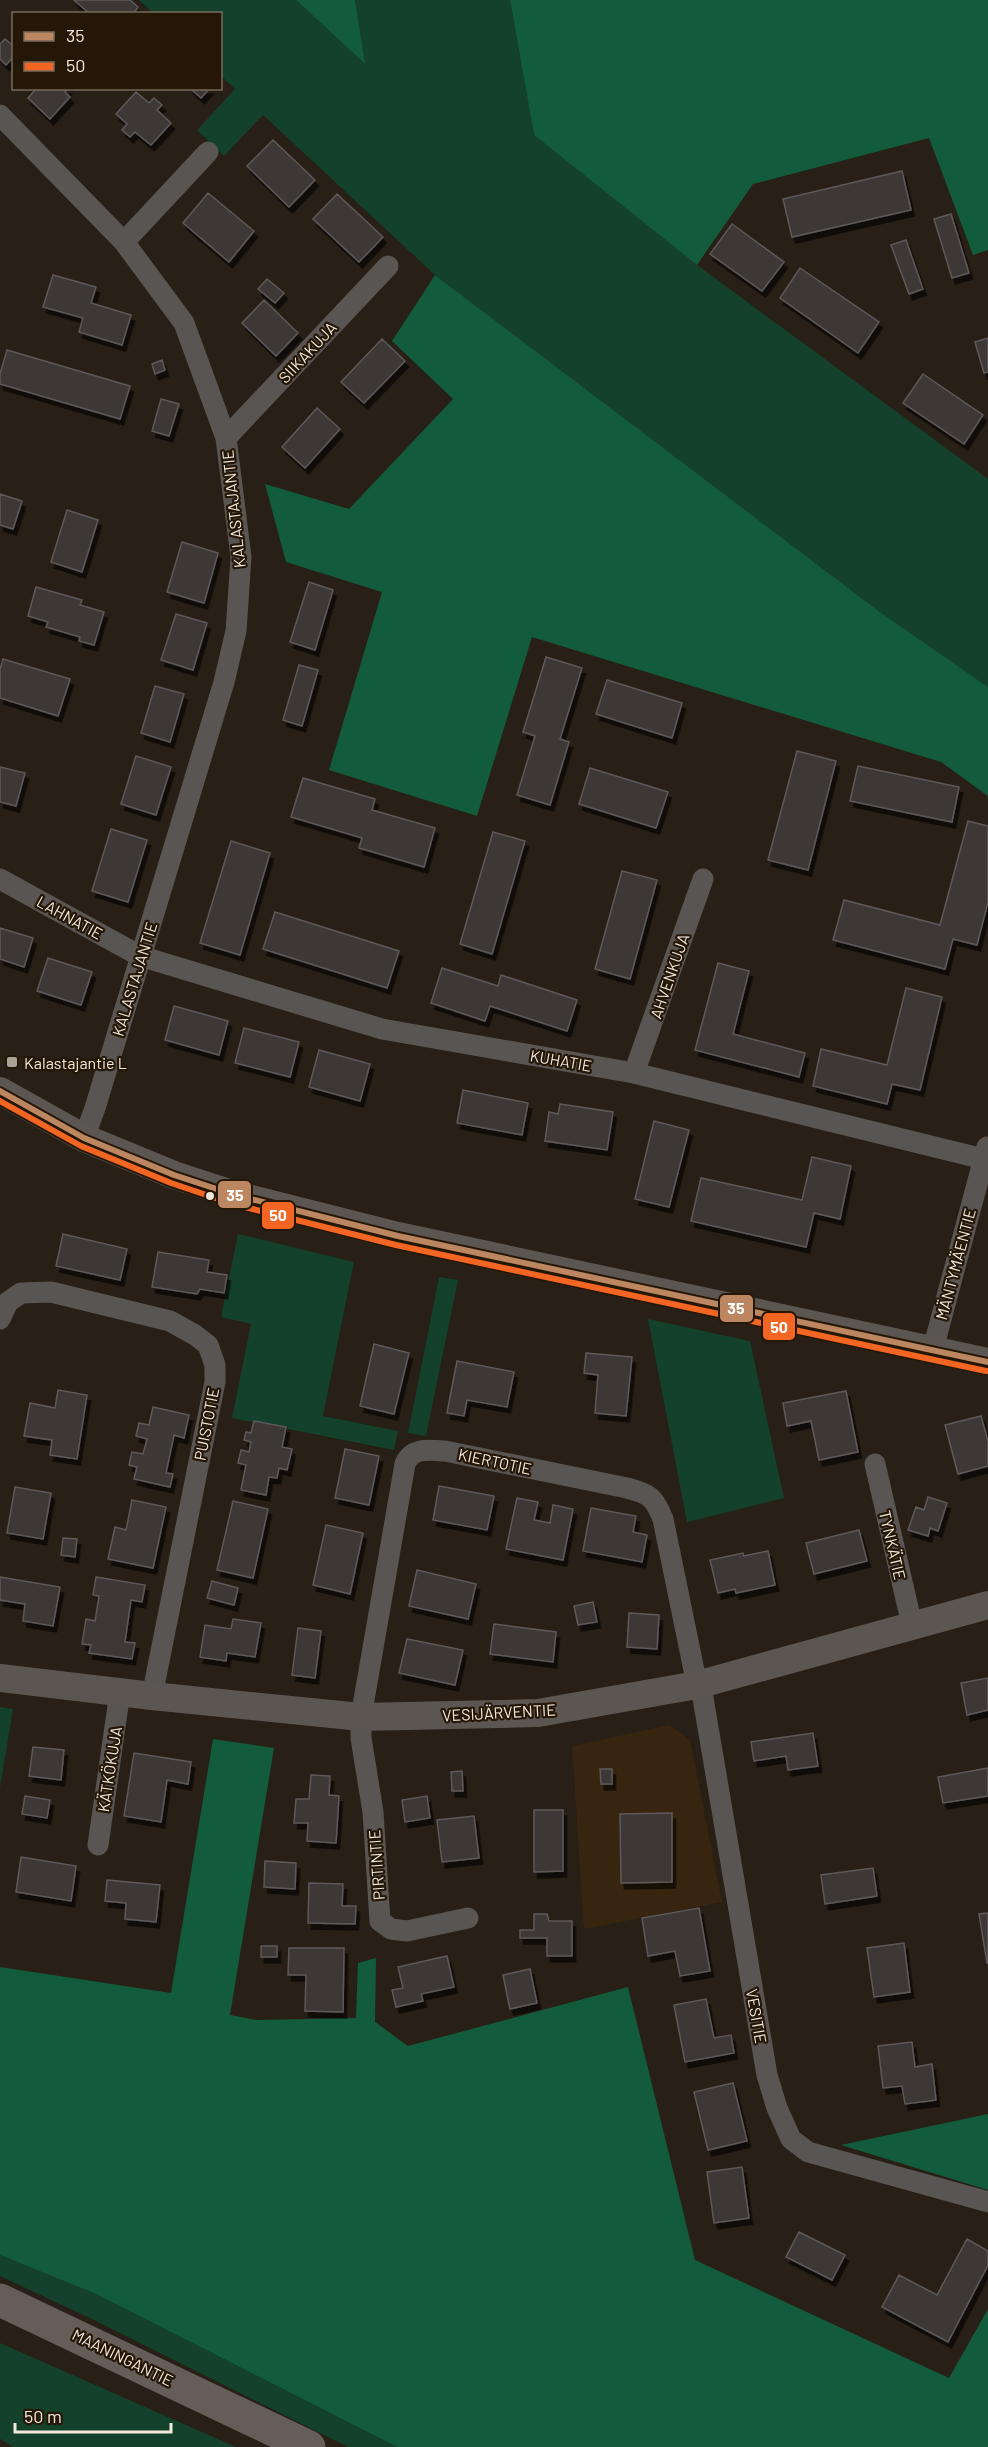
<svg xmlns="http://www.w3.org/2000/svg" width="988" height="2447" viewBox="0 0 988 2447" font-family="Barlow,sans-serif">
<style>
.built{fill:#37250f}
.green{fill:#13412b}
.forest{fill:#125c3d}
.building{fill:#3c3736;stroke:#5e595a;stroke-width:1.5;filter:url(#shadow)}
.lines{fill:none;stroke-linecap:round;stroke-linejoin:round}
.street{stroke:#595552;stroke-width:21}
.secondary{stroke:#5c5652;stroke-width:28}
.primary{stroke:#645d58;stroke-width:33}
.bus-1-casing{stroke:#251706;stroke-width:10}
.bus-2-casing{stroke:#251706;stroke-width:10}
.bus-1{stroke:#bb8660;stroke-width:6}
.bus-2{stroke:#f26522;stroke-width:6}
.poi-dot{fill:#aba297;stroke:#251706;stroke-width:2}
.bus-dot{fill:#f2e8dd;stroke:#251706;stroke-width:2}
.labels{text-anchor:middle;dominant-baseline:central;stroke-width:4.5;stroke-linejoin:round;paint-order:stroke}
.street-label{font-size:16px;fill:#f2e8dd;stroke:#251706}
.poi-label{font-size:16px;fill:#f2e8dd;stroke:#251706;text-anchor:start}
.line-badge{stroke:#251706;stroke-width:2}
.badge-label{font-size:16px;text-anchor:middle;font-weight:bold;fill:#fff}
</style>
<defs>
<filter id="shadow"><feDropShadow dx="3.5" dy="6" stdDeviation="0" flood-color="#0009"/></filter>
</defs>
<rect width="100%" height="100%" fill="#281f16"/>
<path class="built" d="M669 1725 690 1740 722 1902 584 1929 572 1746Z"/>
<path class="green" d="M139 0H296L364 63 355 0H510L534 135 697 265 988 479V687L880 612 435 275 263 115 224 156 197 130 235 89 221 76 220 14 153 13Z
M238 1234 354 1262 323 1416 398 1431 394 1450 232 1418 251 1324 221 1317Z
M439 1277 458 1280 426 1436 408 1433Z
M648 1319 750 1341 784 1498 687 1522Z
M0 1707 13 1709 0 1788Z
M0 2255 96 2294 397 2447H348L96 2321 0 2276Z
M0 2343 236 2447H13L0 2439Z"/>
<path class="forest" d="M296 0H355L365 64Z
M510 0H988V250L973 255 929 138 753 184 697 265 534 135Z
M435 275 880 612 988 687V796L941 762 532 637 477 816 329 770 382 592 286 562 265 484 349 509 453 399 392 341Z
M213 1739 274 1748 230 2015 256 2020 356 2018 358 1963 376 1958 375 2022 408 2046 628 1987 695 2260 949 2378 988 2309V2447H397L96 2294 0 2255V1967L171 1993Z
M988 2114V2190L841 2145Z"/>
<path class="building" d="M74 0H130L138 7 133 14H90Z
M5 39 14 46V56L6 65 0 59V44Z
M37 88H68L65 92 70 97 50 119 28 98Z
M190 88H210L201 98Z
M136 92 149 103 154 98 162 105 157 110 171 123 151 145 135 132 130 137 122 130 127 124 116 114Z
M273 140 315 180 289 207 247 166Z
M902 171 911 210 792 237 783 199Z
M208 193 254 231 229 262 183 223Z
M337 194 383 237 359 262 313 219Z
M951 214 969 273 952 278 934 219Z
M732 224 784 262 762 291 710 254Z
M906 240 923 289 909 294 891 245Z
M800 268 879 322 858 353 780 298Z
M53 275 96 287 91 303 131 315 122 345 79 332 83 318 43 307Z
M267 279 284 293 275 303 258 289Z
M264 300 298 333 276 356 242 323Z
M988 338V372L984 373 975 342Z
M382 339 405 361 364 403 341 382Z
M7 350 130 386 120 419 0 384V374Z
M162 360 165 370 155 374 152 364Z
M923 374 983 415 964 444 903 403Z
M161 399 179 404 169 436 152 431Z
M317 408 340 429 305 468 282 447Z
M0 494 22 501 13 529 0 525Z
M67 510 98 520 82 572 51 562Z
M182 542 218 553 204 603 167 592Z
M309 582 333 590 315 650 290 642Z
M36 587 82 600 80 605 104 612 94 645 79 641 80 637 46 627 48 622 28 616Z
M176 614 207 623 193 670 161 660Z
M546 657 582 668 560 739 569 742 550 805 517 795 535 736 523 732Z
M3 659 70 679 58 716 0 698V669Z
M299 665 318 670 302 726 283 720Z
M607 680 682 703 672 738 596 714Z
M155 686 184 694 170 742 141 733Z
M797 751 836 761 808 870 768 860Z
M136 756 171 767 156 815 121 804Z
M858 766 959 787 952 822 850 801Z
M0 767 25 773 16 806 0 802Z
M590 768 668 792 656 828 579 804Z
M303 778 375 799 372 810 435 828 424 867 359 848 362 838 291 817Z
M968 821 988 826V902L977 945 953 939 945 969 833 940 844 900 940 925Z
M111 829 147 840 128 902 92 891Z
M493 832 525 841 492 954 460 944Z
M231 841 270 853 240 955 200 943Z
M622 871 657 880 630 979 595 969Z
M275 912 399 951 387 988 263 949Z
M0 928 33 938 24 967 0 959Z
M48 958 92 972 81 1005 37 991Z
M718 963 749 971 733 1034 805 1053 799 1077 695 1050Z
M442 968 498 986 501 975 577 1000 567 1031 490 1006 485 1021 431 1003Z
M906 988 942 997 920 1090 892 1084 887 1104 813 1086 821 1049 887 1065Z
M174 1006 228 1021 219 1055 165 1040Z
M244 1028 299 1042 290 1077 235 1063Z
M319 1050 370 1064 360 1101 309 1087Z
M463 1090 528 1103 522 1135 457 1123Z
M560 1104 613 1112 607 1150 545 1141 549 1112 558 1114Z
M654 1121 689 1130 669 1207 635 1199Z
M812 1157 851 1166 840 1219 814 1213 806 1247 691 1221 701 1178 802 1200Z
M63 1234 127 1249 120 1280 56 1266Z
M158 1252 209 1260 207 1272 227 1275 224 1293 200 1289 197 1294 152 1287Z
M374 1344 409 1353 394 1414 360 1406Z
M586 1353 632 1357 626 1416 595 1413 598 1375 584 1373Z
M457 1361 514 1372 507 1407 467 1400 464 1416 447 1413Z
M58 1390 87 1395 77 1459 50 1455 52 1440 24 1436 30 1403 55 1408Z
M846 1391 858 1452 819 1460 811 1421 787 1426 783 1403Z
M153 1407 189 1415 184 1438 174 1435 166 1473 173 1474 170 1487 134 1479 137 1467 129 1465 132 1452 143 1454 147 1439 136 1436 139 1423 149 1425Z
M981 1416 988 1441V1466L958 1474 945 1425Z
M254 1421 286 1427 282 1447 292 1449 287 1470 279 1468 277 1478 269 1477 266 1495 241 1490 246 1465 238 1463 241 1450 249 1452 251 1442 244 1440 246 1432 251 1433Z
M345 1449 379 1456 369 1505 335 1498Z
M439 1486 494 1496 487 1530 433 1520Z
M15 1487 51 1493 43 1539 7 1533Z
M928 1497 947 1503 938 1531 930 1528 928 1536 908 1530 916 1507 924 1510Z
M517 1498 538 1502 534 1520 550 1523 553 1505 573 1509 563 1560 506 1549Z
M132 1500 166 1507 153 1568 108 1559 115 1527 126 1530Z
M233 1501 268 1509 253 1578 217 1570Z
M591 1508 636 1516 633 1532 647 1535 642 1562 583 1551Z
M326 1525 363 1533 350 1594 313 1585Z
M859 1530 867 1561 814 1574 806 1543Z
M63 1538 77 1539 75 1557 61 1555Z
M768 1551 775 1585 736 1593 735 1589 718 1593 710 1560 743 1553 744 1556Z
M417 1570 476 1584 468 1619 409 1606Z
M0 1577 60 1587 53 1626 23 1621 25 1604 0 1600Z
M96 1577 145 1585 142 1602 131 1600 125 1642 135 1643 132 1659 89 1653 91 1645 82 1644 86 1619 95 1621 99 1596 93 1595Z
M212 1581 238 1588 234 1605 207 1598Z
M593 1602 597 1622 578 1625 574 1606Z
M629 1613 659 1615 657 1649 627 1647Z
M233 1619 261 1623 255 1657 227 1653 226 1661 200 1657 205 1625 231 1629Z
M494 1624 556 1632 553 1662 490 1654Z
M298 1628 321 1631 315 1678 292 1675Z
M407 1639 463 1650 455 1685 399 1673Z
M988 1678V1710L967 1715 961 1683Z
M813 1733 818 1766 788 1770 786 1756 754 1761 751 1742Z
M33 1747 64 1750 61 1780 29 1776Z
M134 1753 191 1762 188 1784 167 1780 161 1822 124 1816Z
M988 1768V1796L943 1803 938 1777Z
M600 1769H612V1784H601Z
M462 1771 463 1791H452L451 1772Z
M311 1775 330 1776 329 1795 339 1796 336 1843 307 1841 308 1823H294L296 1799H309Z
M25 1796 50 1800 47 1818 22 1814Z
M427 1796 430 1818 405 1822 402 1800Z
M534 1810H563V1871L534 1872Z
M672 1813V1882L621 1883 620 1814Z
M474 1816 479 1858 442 1862 437 1820Z
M21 1857 76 1866 71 1901 16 1892Z
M265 1861 296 1863 295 1889 264 1887Z
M873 1868 877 1896 825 1904 821 1875Z
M107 1880 160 1885 156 1922 125 1919 126 1903 105 1901Z
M309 1883 343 1884 342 1906H356L355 1924 308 1923Z
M699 1908 710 1971 680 1976 675 1951 648 1956 642 1918Z
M988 1913V1963H987L979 1914Z
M534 1914H547L549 1921H572V1956H547V1938H520V1930H534Z
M904 1943 910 1992 874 1997 867 1948Z
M261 1946H277V1957H261Z
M289 1948H344L343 2012 305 2011 306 1975H288Z
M447 1956 454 1987 421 1994 423 2001 396 2007 392 1990 403 1988 398 1967Z
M530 1969 537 2003 510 2009 503 1975Z
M706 1999 714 2038 731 2035 734 2053 685 2062 674 2005Z
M912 2042 915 2067 932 2064 936 2100 905 2104 902 2086 883 2088 878 2046Z
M733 2083 747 2141 708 2150 694 2092Z
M742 2167 749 2218 714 2223 707 2172Z
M799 2232 845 2255 832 2280 786 2257Z
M967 2239 988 2251V2265L948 2342 882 2307 899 2275 937 2295Z"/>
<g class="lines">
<path class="street" d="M0 115 124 242 184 323 226 438 241 557 236 631 224 682 95 1108 84 1138
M124 242 208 152
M226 438 388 266
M0 879 140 956 382 1029 634 1073 988 1160
M634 1073 703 879
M0 1319 8 1302 21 1293 51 1292 170 1321 195 1335 208 1345 215 1365V1382L152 1696
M933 1349 987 1147
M875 1464 912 1625
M98 1845 120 1692
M468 1918 407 1931 391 1929 380 1921 373 1812 361 1738V1717L405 1464C412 1447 429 1450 445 1451L627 1488C650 1494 654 1497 663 1519L697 1685 703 1698 767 2075 777 2108 791 2139 808 2152 988 2202"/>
<path class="secondary" d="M0 1091 84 1138 174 1175 235 1195 398 1236 988 1362
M0 1678 152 1696 361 1717 538 1713 697 1685 988 1605"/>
<path class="primary" d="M0 2300 309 2447"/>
<g class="bus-1-casing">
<path id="bus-1" d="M0 1091 84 1138 174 1175 235 1195 398 1236 988 1362"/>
</g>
<g class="bus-2-casing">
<path id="bus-2" d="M0 1101 81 1146 171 1183 233 1204 396 1245 986 1371"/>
</g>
<use href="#bus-1" class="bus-1"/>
<use href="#bus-2" class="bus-2"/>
</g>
<rect class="poi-dot" x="6" y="1056" width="12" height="12" rx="3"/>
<circle class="bus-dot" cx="210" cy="1196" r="5"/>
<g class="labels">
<g class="street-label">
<text transform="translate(307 352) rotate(-47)">SIIKAKUJA</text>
<text transform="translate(233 509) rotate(-96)">KALASTAJANTIE</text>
<text transform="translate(70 917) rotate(29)">LAHNATIE</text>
<text transform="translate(669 976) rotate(-71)">AHVENKUJA</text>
<text transform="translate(134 979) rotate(-73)">KALASTAJANTIE</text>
<text transform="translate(561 1060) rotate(10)">KUHATIE</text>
<text transform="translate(955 1264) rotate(-75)">MÄNTYMÄENTIE</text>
<text transform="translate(206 1424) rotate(-79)">PUISTOTIE</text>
<text transform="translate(495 1461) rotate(12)">KIERTOTIE</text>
<text transform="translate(893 1545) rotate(77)">TYNKÄTIE</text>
<text transform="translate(499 1712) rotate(-3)">VESIJÄRVENTIE</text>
<text transform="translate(109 1769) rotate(-81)">KÄTKÖKUJA</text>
<text transform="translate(376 1865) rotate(-94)">PIRTINTIE</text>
<text transform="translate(757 2016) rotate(80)">VESITIE</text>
<text transform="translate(123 2357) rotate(26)">MAANINGANTIE</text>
</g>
<g class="poi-label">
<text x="24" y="1062">Kalastajantie L</text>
</g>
</g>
<g class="line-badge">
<rect x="217" y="1180" width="35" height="29" rx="6" fill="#bb8660"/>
<rect x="261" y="1201" width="34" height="29" rx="6" fill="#f26522"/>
<rect x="719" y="1294" width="35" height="29" rx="6" fill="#bb8660"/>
<rect x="762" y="1312" width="34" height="29" rx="6" fill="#f26522"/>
</g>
<g class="badge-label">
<text x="235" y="1201">35</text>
<text x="278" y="1221">50</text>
<text x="736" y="1314">35</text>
<text x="779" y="1333">50</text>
</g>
<rect x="12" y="12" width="210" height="78" fill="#251706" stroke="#776b5c" stroke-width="1.5"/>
<rect x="24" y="32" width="30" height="9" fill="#bb8660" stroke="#776b5c" stroke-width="1.5"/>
<text x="66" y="42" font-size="18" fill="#f2e8dd">35</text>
<rect x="24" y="62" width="30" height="9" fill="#f26522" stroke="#776b5c" stroke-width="1.5"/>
<text x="66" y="72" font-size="18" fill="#f2e8dd">50</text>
<path d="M15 2423v9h156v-9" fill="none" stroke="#f2e8dd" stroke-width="3"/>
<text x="24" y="2423" font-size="18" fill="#f2e8dd" stroke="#251706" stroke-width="4.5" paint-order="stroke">50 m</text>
</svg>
